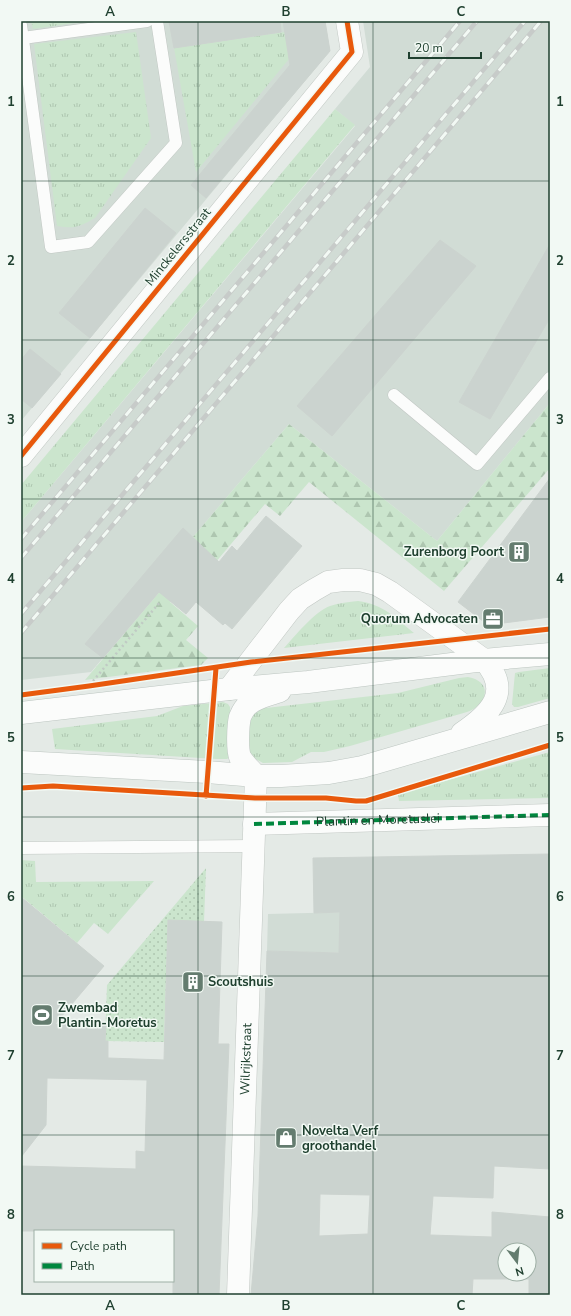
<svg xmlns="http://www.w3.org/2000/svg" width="571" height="1316" viewBox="0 0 571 1316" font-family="'Nunito Sans',sans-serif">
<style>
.built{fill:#d1dcd5}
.grass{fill:url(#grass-tufts)}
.forest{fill:url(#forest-firs)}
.garden{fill:url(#garden-dots)}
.building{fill:#cbd3cf;stroke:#ccd3cf;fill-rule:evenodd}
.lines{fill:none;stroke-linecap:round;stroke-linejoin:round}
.service-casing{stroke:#c1c7c3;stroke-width:13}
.minor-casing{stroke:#c1c7c3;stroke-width:23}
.secondary-casing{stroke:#bdc6c1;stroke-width:23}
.path{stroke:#c0cac4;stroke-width:2.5;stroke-dasharray:2 3;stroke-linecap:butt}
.service{stroke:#fbfcfb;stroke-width:12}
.minor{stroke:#fbfcfb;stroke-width:22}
.secondary{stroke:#fbfcfb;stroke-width:22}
.rail-casing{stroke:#c7cbc9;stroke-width:4.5}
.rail{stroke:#f2f9f4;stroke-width:3;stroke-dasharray:9;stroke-linecap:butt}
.quiet{stroke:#00873e;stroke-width:4;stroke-dasharray:8 4;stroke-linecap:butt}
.cycleway-casing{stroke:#f2f9f4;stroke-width:8}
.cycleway{stroke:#e8590c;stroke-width:5}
.grid{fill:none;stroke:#1f402f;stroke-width:1;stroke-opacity:0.55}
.labels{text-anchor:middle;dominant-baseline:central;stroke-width:3;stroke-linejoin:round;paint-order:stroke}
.street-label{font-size:13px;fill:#1f402f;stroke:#f2f9f4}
.poi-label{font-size:13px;font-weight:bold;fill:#1f402f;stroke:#f2f9f4;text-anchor:start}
.neatline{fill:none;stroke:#1f402f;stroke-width:1.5}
.grid-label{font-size:13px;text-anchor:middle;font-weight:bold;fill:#1f402f}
</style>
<defs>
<pattern id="grass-tufts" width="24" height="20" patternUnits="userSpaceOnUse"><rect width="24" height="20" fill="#cbe5cd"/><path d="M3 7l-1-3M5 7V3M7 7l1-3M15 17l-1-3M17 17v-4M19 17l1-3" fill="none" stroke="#aec6b0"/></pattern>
<pattern id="forest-firs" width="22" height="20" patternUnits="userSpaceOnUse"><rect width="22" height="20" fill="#cbe5cd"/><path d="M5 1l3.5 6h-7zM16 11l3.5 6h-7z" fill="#aec6b0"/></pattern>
<pattern id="garden-dots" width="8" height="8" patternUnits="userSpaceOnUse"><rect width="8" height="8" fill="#cbe5cd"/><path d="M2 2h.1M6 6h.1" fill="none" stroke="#aec6b0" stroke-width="1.8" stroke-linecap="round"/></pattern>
</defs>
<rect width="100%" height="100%" fill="#e4eae6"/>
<path class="built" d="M21 21H325L330 51 21 421Z
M363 21H550V403L437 541 289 424 193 537 200 544 91 672 21 680V522L355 126 335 109 370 67Z
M389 911 349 953 267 951 268 914Z"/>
<path class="grass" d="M31 21H88L33 29Z
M136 32 151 138 95 218C79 227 75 229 57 226L34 44Z
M285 32 289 59 196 172 174 48Z
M335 109 355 125 21 522V485Z
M358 601C385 605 394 617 414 633L284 648C296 635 314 612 330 606 339 603 349 602 358 601Z
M550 668V698L518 707H514L512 704 515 673 519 672Z
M468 677C494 682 487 705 467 712L350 746 324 752H311L292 762 263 763 254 758 248 751 246 728 257 709 398 693 459 678Z
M223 702 228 704 230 707 231 756 227 759H217L55 749 52 729 157 716 183 706Z
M550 752V798L399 801 398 794Z
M21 860 35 861 36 882 154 881 108 934 94 923 77 943 21 896Z"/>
<path class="forest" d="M550 403V468L444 591 309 482 280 516 265 504 198 583 190 577 170 602 198 626 186 640 208 658 201 665 85 680 200 544 193 537 289 424 437 541Z"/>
<path class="garden" d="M206 868 204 922 168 920 164 1042 105 1041 107 985Z"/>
<path class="building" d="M169 21H280L281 32 174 48Z
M283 21H325L330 51 206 198 191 185 290 65Z
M145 208 176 233 90 338 59 313Z
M440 240 476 266 332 436 297 406Z
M550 244V318L490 419 459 402Z
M30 349 61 374 32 408 21 399V360Z
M550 478V617L488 625 458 602Z
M266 516 302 546 232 629 225 623 223 625 196 602 186 614 159 592 103 658 85 644 183 528 219 562 232 546 237 551Z
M550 854V1169L494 1166 493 1198 433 1196 430 1235 492 1237V1212L550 1217V1295H529V1279H473L472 1295H251L258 1216 267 951 339 953 340 912 314 913 313 858ZM320 1194 370 1195 368 1234 319 1236ZM505 1250H529V1274H505Z
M21 897 104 966 55 1024 106 1025 105 1041H108V1058L164 1060 168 920 222 922 218 1044H229L219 1295H173V1231H21V1166L136 1169V1151L145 1152 147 1080 47 1078 46 1125 21 1157Z"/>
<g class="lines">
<g class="service-casing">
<path id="service" d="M21 25 51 247 88 242 176 143 157 21
M23 38 147 21
M394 395 477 464 550 378
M21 848 253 846"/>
</g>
<g class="minor-casing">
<g id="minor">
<path d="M21 456 352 52 347 21"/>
<path d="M229 689 289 611 300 599 314 590 328 582 343 580H360L376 584 390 592 484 660"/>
<path id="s1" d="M254 824 550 815"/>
<path id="s2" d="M238 1295 256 776"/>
</g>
</g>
<g class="secondary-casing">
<path id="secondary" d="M21 713 229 689 308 682 484 660 550 654
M462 733C490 714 513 692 484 660
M21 762 207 772 256 776H281L329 773 362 767 550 712
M256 776C251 770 244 764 240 757 237 749 238 725 240 717 242 712 245 707 249 704 257 697 270 695 280 691"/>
</g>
<path class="path" d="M93 681 160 602
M209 749 212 714"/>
<use href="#service" class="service"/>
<use href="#minor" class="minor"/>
<use href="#secondary" class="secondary"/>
<g class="rail-casing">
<path id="rail" d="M21 539 460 21
M21 558 477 21
M21 614 525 21
M21 633 541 21"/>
</g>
<use href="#rail" class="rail"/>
<path class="quiet" d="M254 824 550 815"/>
<g class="cycleway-casing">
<path id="cycleway" d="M21 456 352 52 347 21
M21 695 89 686 251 662 550 629
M21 788 53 786 255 798H326L356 801H366L550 745
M206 796 216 668"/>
</g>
<use href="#cycleway" class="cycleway"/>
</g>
<path class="grid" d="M198 21V1295M373 21V1295M21 181H550M21 340H550M21 499H550M21 658H550M21 817H550M21 976H550M21 1135H550"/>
<defs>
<g id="building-square" transform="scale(1.15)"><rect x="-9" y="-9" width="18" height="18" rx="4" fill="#647c6f" stroke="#f2f9f4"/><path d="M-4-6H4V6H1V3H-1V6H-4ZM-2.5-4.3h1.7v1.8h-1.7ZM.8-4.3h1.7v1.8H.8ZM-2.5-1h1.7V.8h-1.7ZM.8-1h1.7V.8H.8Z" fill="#fff"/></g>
<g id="office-square" transform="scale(1.15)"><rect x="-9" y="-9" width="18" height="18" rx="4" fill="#647c6f" stroke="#f2f9f4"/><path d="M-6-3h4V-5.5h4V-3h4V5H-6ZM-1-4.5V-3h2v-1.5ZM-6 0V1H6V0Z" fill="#fff"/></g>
<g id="stadium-square" transform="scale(1.15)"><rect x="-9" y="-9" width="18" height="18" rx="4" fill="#647c6f" stroke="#f2f9f4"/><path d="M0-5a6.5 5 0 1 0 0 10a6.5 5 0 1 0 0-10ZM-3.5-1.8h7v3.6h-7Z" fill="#fff"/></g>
<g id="shop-square" transform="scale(1.15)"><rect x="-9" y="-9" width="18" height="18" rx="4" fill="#647c6f" stroke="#f2f9f4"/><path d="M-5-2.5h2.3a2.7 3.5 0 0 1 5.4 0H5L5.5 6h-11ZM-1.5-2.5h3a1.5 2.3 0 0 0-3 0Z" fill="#fff"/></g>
</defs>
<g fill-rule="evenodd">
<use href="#building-square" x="519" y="552"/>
<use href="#office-square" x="493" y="619"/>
<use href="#building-square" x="193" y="982"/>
<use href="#stadium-square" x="42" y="1015"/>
<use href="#shop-square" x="286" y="1138"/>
</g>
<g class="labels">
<g class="street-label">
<text transform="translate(178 247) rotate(-51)">Minckelersstraat</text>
<text stroke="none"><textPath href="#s1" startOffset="124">Plantin en Moretuslei</textPath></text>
<text stroke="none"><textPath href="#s2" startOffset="236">Wilrijkstraat</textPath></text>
</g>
<g class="poi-label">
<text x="504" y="552" text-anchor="end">Zurenborg Poort</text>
<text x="478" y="619" text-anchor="end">Quorum Advocaten</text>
<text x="208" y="982">Scoutshuis</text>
<text x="58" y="1008">Zwembad<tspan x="58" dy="15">Plantin-Moretus</tspan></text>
<text x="302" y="1131">Novelta Verf<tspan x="302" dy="15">groothandel</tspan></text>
</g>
</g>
<rect width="571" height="1316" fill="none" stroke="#f2f9f4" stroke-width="44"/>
<rect x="34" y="1230" width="140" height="52" fill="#f2f9f4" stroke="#9eafa5"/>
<rect x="42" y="1243" width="20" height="6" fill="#e8590c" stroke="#9eafa5"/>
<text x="70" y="1250" font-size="12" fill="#1f402f">Cycle path</text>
<rect x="42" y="1263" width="20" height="6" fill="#00873e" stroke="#9eafa5"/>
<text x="70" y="1270" font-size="12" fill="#1f402f">Path</text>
<g transform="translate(517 1262) rotate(164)"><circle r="19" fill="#f2f9f4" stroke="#9eafa5"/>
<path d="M0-3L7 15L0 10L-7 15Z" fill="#647c6f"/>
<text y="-6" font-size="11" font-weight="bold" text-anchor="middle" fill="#1f402f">N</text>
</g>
<path d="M409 52v6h72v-6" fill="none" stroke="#1f402f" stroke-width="2"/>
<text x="415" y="52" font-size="12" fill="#1f402f" stroke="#f2f9f4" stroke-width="3" paint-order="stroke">20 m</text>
<rect x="22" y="22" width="527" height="1272" class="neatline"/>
<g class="grid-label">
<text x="110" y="16">A</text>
<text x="286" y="16">B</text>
<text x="461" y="16">C</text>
<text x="11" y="106">1</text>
<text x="560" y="106">1</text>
<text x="11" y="265">2</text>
<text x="560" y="265">2</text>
<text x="11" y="424">3</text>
<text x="560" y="424">3</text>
<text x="11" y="583">4</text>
<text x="560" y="583">4</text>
<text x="11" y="742">5</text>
<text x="560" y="742">5</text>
<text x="11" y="901">6</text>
<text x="560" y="901">6</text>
<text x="11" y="1060">7</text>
<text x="560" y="1060">7</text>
<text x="11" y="1219">8</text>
<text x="560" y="1219">8</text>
<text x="110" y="1310">A</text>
<text x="286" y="1310">B</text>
<text x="461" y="1310">C</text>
</g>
</svg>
